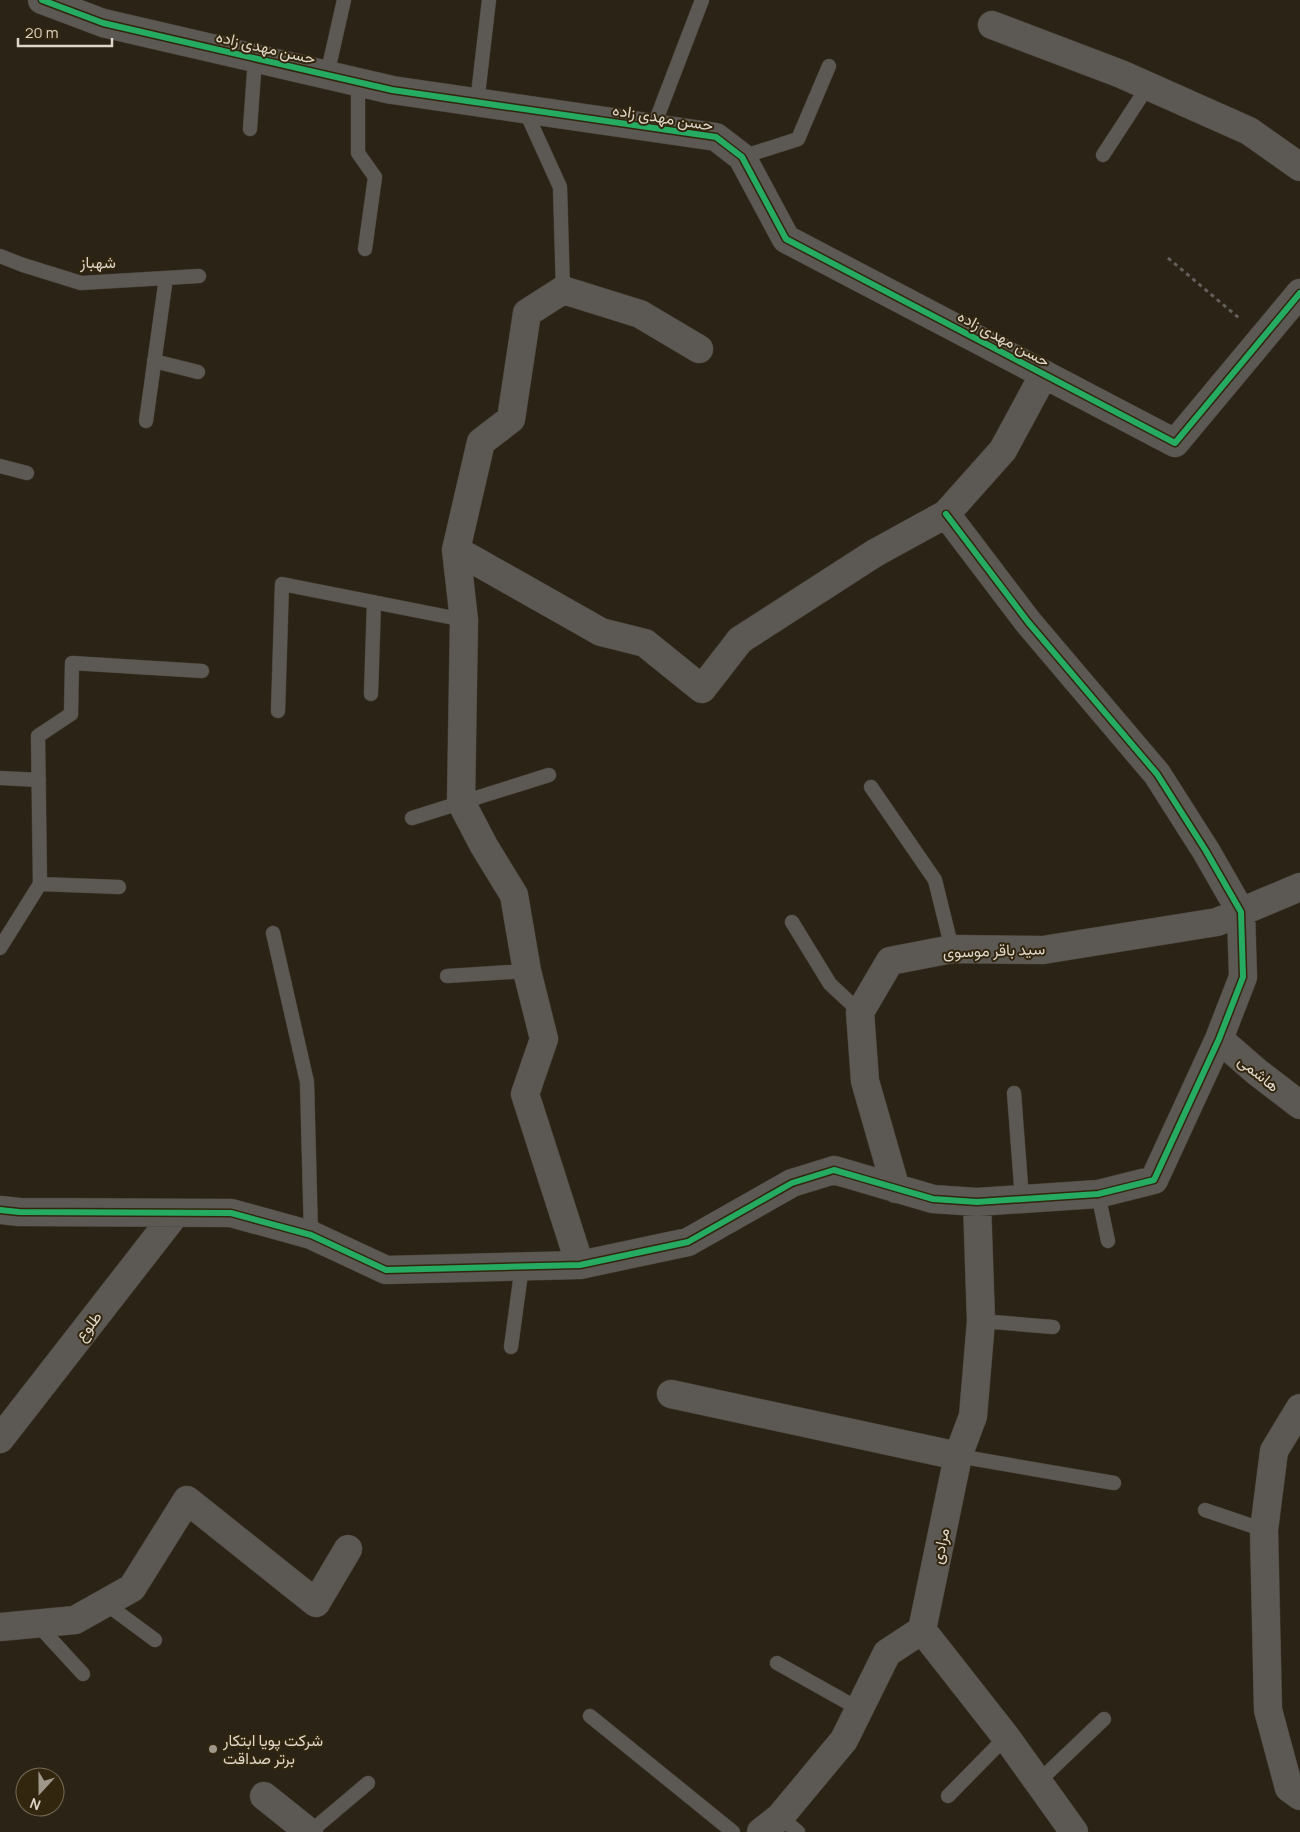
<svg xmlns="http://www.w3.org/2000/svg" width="1300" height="1832" viewBox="0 0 1300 1832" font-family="Manrope,Vazirmatn,sans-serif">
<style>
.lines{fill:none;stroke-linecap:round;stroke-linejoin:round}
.lane-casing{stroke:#453f34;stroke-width:15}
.street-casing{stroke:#453f34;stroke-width:29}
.path{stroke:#645f5a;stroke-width:3;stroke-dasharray:4 4;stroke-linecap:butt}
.lane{stroke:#5c5853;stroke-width:14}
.street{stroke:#5c5853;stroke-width:28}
.cycleway-casing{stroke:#32260e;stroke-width:9}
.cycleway{stroke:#26ab63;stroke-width:6}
.poi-dot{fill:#9f978a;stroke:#32260e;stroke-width:2}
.labels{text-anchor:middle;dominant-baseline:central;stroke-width:4;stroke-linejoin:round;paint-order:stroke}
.street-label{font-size:16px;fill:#ded6c8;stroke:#32260e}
.poi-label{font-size:16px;fill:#ded6c8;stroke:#32260e;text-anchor:start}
</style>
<rect width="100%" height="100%" fill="#2a2316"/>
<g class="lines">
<g class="lane-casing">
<path id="lane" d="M327 75 344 0
M358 82V153L375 177 365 249
M477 103 489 0
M525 110 560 187 563 290
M653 128 702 0
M250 129 255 58
M1103 155 1148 86
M742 157 798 139 829 66
M0 256 23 265 81 283 199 276
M154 361 198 372
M146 421 166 278
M0 466 27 473
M371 694 374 602
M278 711 282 584 464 620
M0 778 39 780
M871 787 935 880 952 949
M412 818 549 775
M40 884 119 887
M792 922 830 984 860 1012
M273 933 307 1082 311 1235
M0 948 40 884 38 736 71 714 72 663 202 671
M447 976 527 971
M1014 1093 1022 1199
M1098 1194 1108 1241
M981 1321 1053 1327
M511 1347 522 1266
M958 1456 1114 1483
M1205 1510 1264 1530
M105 1603 155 1640
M37 1624 83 1674
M777 1663 859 1709
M590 1716 733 1832
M1038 1782 1104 1719
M948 1796 1006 1737
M780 1817 798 1832
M310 1832 368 1783"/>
</g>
<g class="street-casing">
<path id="street" d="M42 0 103 23 392 90 716 137 742 157 786 239 1175 443 1300 293
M992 25 1121 74 1249 131 1300 167
M456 550 601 632 645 643 702 689 740 640 875 553 946 514 1003 450 1044 374
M1219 1039 1257 1072 1300 1105
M896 1189 865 1081 860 1012 890 961 952 949 1043 950 1217 922 1300 887
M0 1210 19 1212 231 1213 311 1235 386 1270 580 1265 688 1242 792 1183 834 1170 933 1199 977 1202 1098 1194 1154 1180 1219 1039 1243 977 1241 912 1206 851 1157 774 1028 622 946 514
M580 1265 525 1094 544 1039 527 971 514 895 484 846 461 802 464 620 456 550 481 442 511 419 527 313 563 290 640 314 699 349
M671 1394 958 1456
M1300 1408 1274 1451 1264 1530 1268 1710 1289 1788 1300 1796
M0 1439 176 1213
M0 1627 75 1620 132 1588 187 1500 316 1603 348 1549
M922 1630 1006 1737 1074 1832
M264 1796 309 1832
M761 1832 780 1817 844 1740 887 1653 922 1630 958 1456 973 1416 981 1321 977 1202"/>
</g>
<path class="path" d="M1168 258 1239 318"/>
<use href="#lane" class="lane"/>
<use href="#street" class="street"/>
<g class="cycleway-casing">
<path id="cycleway" d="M42 0 103 23 392 90 716 137 742 157 786 239 1175 443 1300 293
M0 1210 19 1212 231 1213 311 1235 386 1270 580 1265 688 1242 792 1183 834 1170 933 1199 977 1202 1098 1194 1154 1180 1219 1039 1243 977 1241 912 1206 851 1157 774 1028 622 946 514"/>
</g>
<use href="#cycleway" class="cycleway"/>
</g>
<circle class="poi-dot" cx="213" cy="1749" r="5"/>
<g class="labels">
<g class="street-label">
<text transform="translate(266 47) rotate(13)">حسن مهدی زاده</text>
<text transform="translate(663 117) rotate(9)">حسن مهدی زاده</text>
<text x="98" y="262">شهباز</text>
<text transform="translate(1004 338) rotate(28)">حسن مهدی زاده</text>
<text transform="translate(994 950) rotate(-2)">سید باقر موسوی</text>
<text transform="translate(1259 1073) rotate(39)">هاشمی</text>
<text transform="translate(88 1326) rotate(-52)">طلوع</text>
<text transform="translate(940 1546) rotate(-78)">مرادی</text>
</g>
<g class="poi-label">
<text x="223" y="1740">شرکت پویا ابتکار<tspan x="223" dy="18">برتر صداقت</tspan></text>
</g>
</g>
<g transform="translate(40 1792) rotate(201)"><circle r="24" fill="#32260e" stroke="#776c58"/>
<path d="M0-4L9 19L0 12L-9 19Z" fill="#9f978a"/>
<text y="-8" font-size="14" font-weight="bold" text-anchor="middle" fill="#ded6c8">N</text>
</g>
<path d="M18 38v8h94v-8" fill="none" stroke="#ded6c8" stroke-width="2.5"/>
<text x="25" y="38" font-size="15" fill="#ded6c8" stroke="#32260e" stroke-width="4" paint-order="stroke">20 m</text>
</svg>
